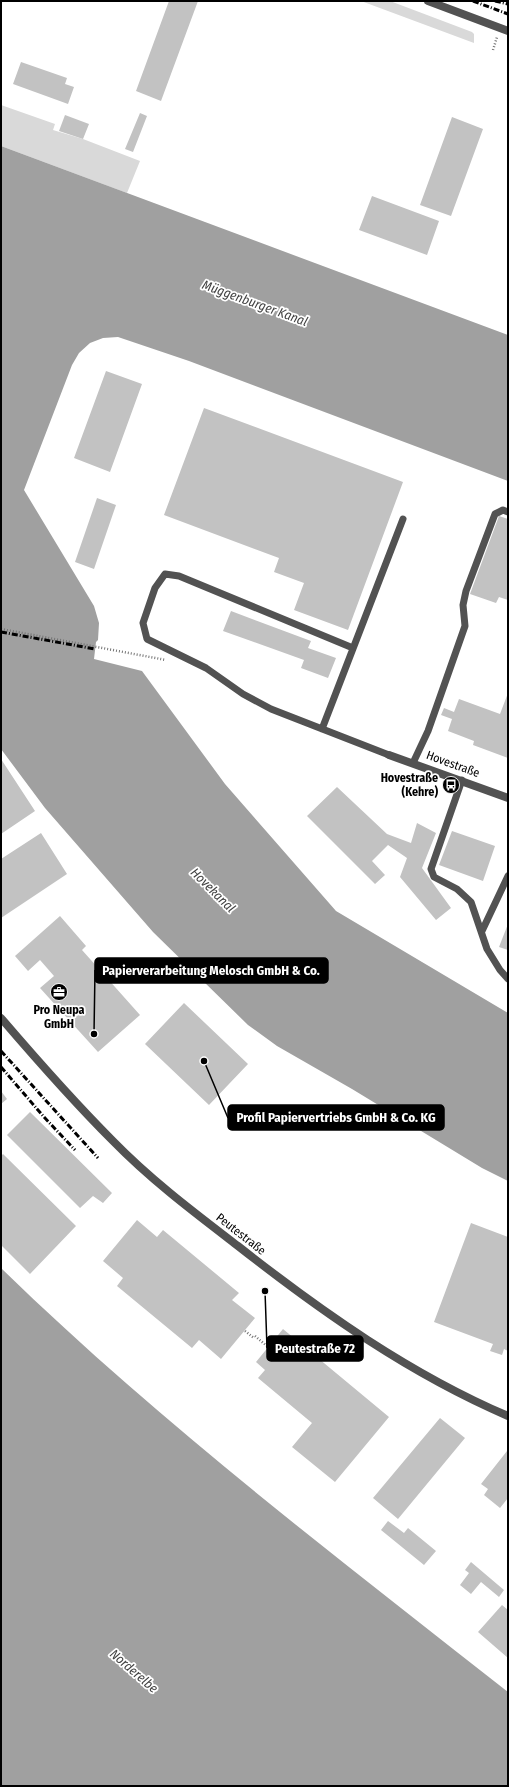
<svg xmlns="http://www.w3.org/2000/svg" width="509" height="1787" viewBox="0 0 509 1787" font-family="'Fira Sans Condensed',sans-serif">
<style>
.green{fill:#d9d9d9}
.water{fill:#a0a0a0}
.building{fill:#c2c2c2}
.lines{fill:none;stroke-linecap:round;stroke-linejoin:round}
.path{stroke:#747474;stroke-width:2.5;stroke-dasharray:1 2;stroke-linecap:butt}
.service{stroke:#525252;stroke-width:7}
.minor{stroke:#525252;stroke-width:8}
.tertiary{stroke:#525252;stroke-width:8}
.rail{stroke:#000;stroke-width:3;stroke-dasharray:6 2 1 2;stroke-linecap:butt}
.labels{text-anchor:middle;dominant-baseline:central;stroke-width:3.5;stroke-linejoin:round;paint-order:stroke}
.street-label{font-size:12px;fill:#000;stroke:#fff}
.poi-label{font-size:12px;font-weight:bold;fill:#000;stroke:#fff;text-anchor:end}
.water-label{font-size:13px;font-style:italic;fill:#414141;stroke:#fff}
.leader{fill:none;stroke:#000;stroke-width:1.5}
.callout-dot{fill:#000;stroke:#fff;stroke-width:1.5}
.callout{fill:#000;stroke:#000;stroke-width:1.5}
.callout-label{font-size:13px;text-anchor:middle;font-weight:bold;fill:#fff}
</style>
<rect width="100%" height="100%" fill="#fff"/>
<path class="green" d="M361 1H390L472 32 474 34V43Z
M1 105 55 124 53 130 83 139 140 161 127 193 1 146Z"/>
<path class="water" d="M1 146 508 335V481L189 361 118 337 103 338 90 343 79 353 72 365 24 490 94 606 99 623 98 640 96 642 94 659 142 671 225 784 336 911 508 1013V1181L482 1168 352 1089 277 1046 248 1025 153 932 45 808 1 749Z
M1 1268C159 1422 335 1556 508 1692V1786H1Z"/>
<path class="building" d="M169 1H198L161 101 136 91Z
M21 62 67 78 65 84 74 87 68 104 13 84Z
M140 113 147 116 133 152 125 149Z
M65 115 89 124 83 139 59 131Z
M452 117 483 129 451 216 420 205Z
M372 196 439 221 427 255 359 230Z
M106 371 142 384 110 472 74 458Z
M204 408 403 482 348 630 294 610 304 583 274 572 279 558 164 515Z
M97 498 116 505 94 569 75 562Z
M499 516 508 519V600L499 597 496 603 470 594Z
M231 611 311 641 308 648 336 658 328 678 301 668 304 660 223 631Z
M508 693V758L473 745 474 741 448 731 452 719 441 715 444 708 454 712 459 699 500 714Z
M1 759 35 811 1 834Z
M337 787 387 834 411 843 417 823 436 833 422 868 451 908 436 920 400 877 407 858 388 845 372 861 385 875 375 884 307 816Z
M452 831 495 846 483 881 439 865Z
M41 833 67 874 1 918V859Z
M60 916 86 946 82 950 140 1015 98 1052 40 988 54 976 40 960 28 971 15 956Z
M508 924V950L499 947Z
M184 1003 248 1064 209 1105 145 1044Z
M1 1091 7 1099 1 1104Z
M30 1112 112 1193 103 1203 93 1196 80 1208 7 1135Z
M3 1154 76 1226 30 1274 1 1245V1156Z
M137 1220 157 1237 163 1230 239 1293 232 1300 255 1318 221 1359 199 1340 192 1348 117 1286 123 1278 103 1261Z
M471 1223 508 1237V1351L504 1349 502 1355 490 1351 493 1344 434 1322Z
M283 1329 389 1417 335 1482 292 1447 312 1423 258 1378 265 1370 256 1362Z
M440 1418 465 1438 398 1519 373 1498Z
M507 1451 508 1498 500 1508 484 1495 488 1489 481 1484Z
M388 1521 404 1533 408 1528 436 1551 424 1565 381 1530Z
M471 1562 504 1590 499 1597 481 1582 471 1594 460 1585 469 1573 465 1570Z
M502 1605 508 1610V1658L478 1632Z"/>
<g class="lines">
<path class="path" d="M493 50 497 37
M1 629 166 660
M245 1331 254 1338
M255 1336 268 1347"/>
<path class="service" d="M353 648 179 576 165 574 155 588 143 623 147 639 206 668 243 694 271 709 389 755
M322 729 403 519
M413 763 428 731 465 626 463 605 466 591 495 514 503 510 508 512
M462 780 431 869 434 877 457 889 471 902 487 949 500 970 508 979
M482 931 508 876"/>
<path class="minor" d="M428 1 508 31
M389 755 508 798"/>
<path class="tertiary" d="M1 1018C37 1060 74 1102 113 1141 151 1180 195 1213 238 1246 322 1312 410 1374 508 1416"/>
<path class="rail" d="M473 1 508 14
M495 1 508 4
M1 632 95 649
M1 1051 98 1158
M1 1067 44 1117 75 1150"/>
</g>
<defs>
<g id="bus-disc" transform="scale(0.9)"><circle r="9.5" fill="#000" stroke="#fff"/><path d="M-5-6H5V4H4V6H2V4H-2V6H-4V4H-5ZM-3.5-4V0h7V-4ZM-3.5 1.2v1.5H-2V1.2ZM2 1.2v1.5H3.5V1.2Z" fill="#fff"/></g>
<g id="office-disc" transform="scale(0.9)"><circle r="9.5" fill="#000" stroke="#fff"/><path d="M-6-3h4V-5.5h4V-3h4V5H-6ZM-1-4.5V-3h2v-1.5ZM-6 0V1H6V0Z" fill="#fff"/></g>
</defs>
<g fill-rule="evenodd">
<use href="#bus-disc" x="451" y="785"/>
<use href="#office-disc" x="59" y="992"/>
</g>
<g class="labels">
<g class="street-label">
<text transform="translate(453 764) rotate(20)">Hovestraße</text>
<text transform="translate(241 1234) rotate(38)">Peutestraße</text>
</g>
<g class="poi-label">
<text x="438" y="778">Hovestraße<tspan x="438" dy="14">(Kehre)</tspan></text>
<text x="59" y="1010" text-anchor="middle">Pro Neupa<tspan x="59" dy="14">GmbH</tspan></text>
</g>
<g class="water-label">
<text transform="translate(255 303) rotate(20)">Müggenburger Kanal</text>
<text transform="translate(213 890) rotate(45)">Hovekanal</text>
<text transform="translate(134 1671) rotate(41)">Norderelbe</text>
</g>
</g>
<path class="leader" d="M94 1034L95 970M204 1061L228 1118M265 1291L267 1348"/>
<g class="callout-dot">
<circle cx="94" cy="1034" r="4"/>
<circle cx="204" cy="1061" r="4"/>
<circle cx="265" cy="1291" r="4"/>
</g>
<g class="callout">
<rect x="95" y="958" width="233" height="25" rx="4"/>
<rect x="228" y="1105" width="216" height="25" rx="4"/>
<rect x="267" y="1336" width="96" height="25" rx="4"/>
</g>
<g class="callout-label">
<text x="211" y="975">Papierverarbeitung Melosch GmbH &amp; Co.</text>
<text x="336" y="1122">Profil Papiervertriebs GmbH &amp; Co. KG</text>
<text x="315" y="1353">Peutestraße 72</text>
</g>
<rect width="509" height="1787" fill="none" stroke="#000000" stroke-width="4"/>
</svg>
